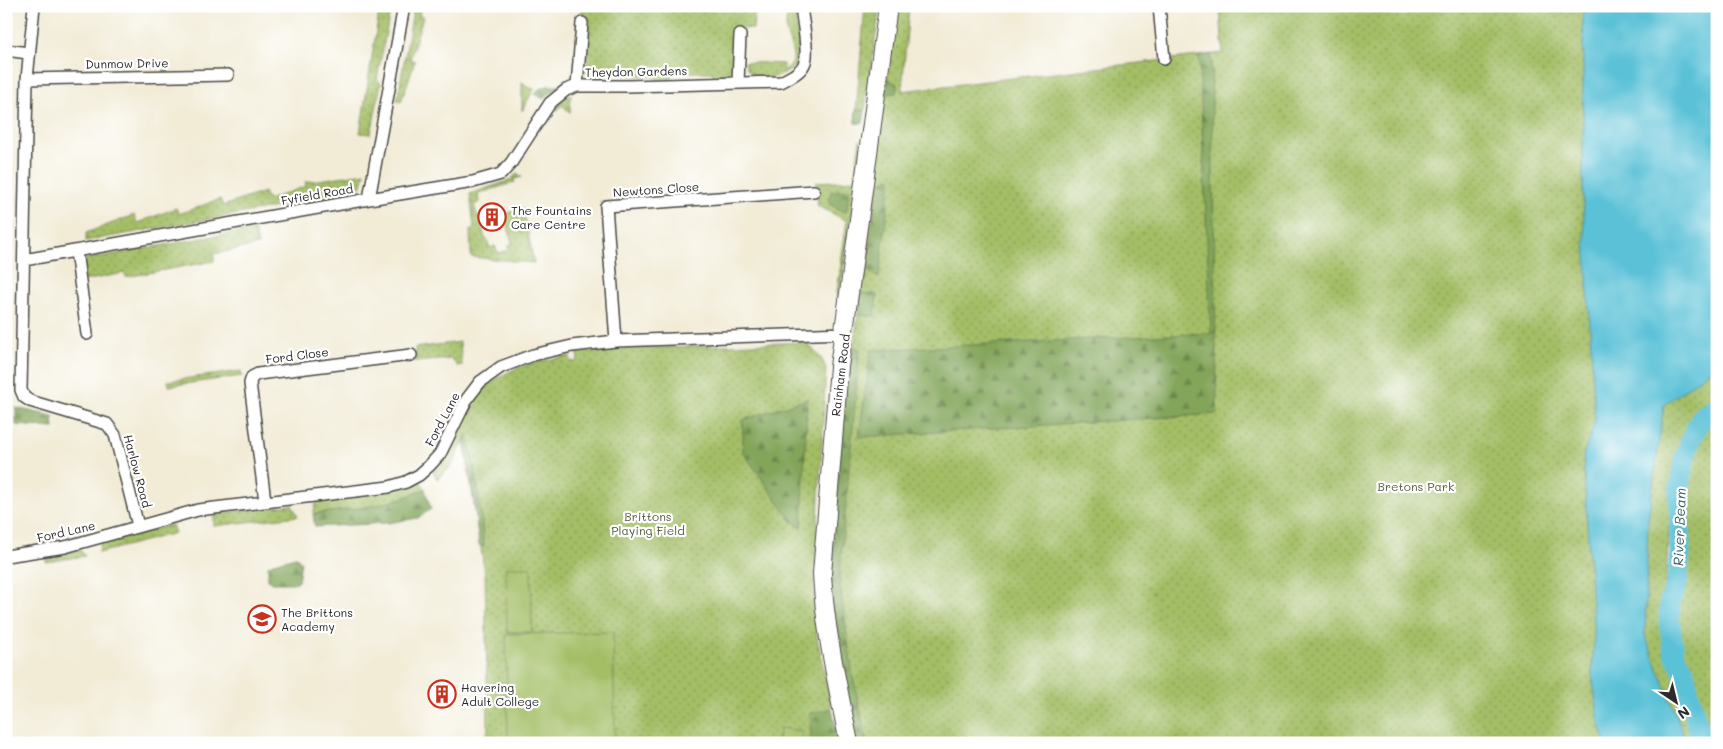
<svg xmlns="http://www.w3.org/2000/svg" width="1723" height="749" viewBox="0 0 1723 749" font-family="Mali,sans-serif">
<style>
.green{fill:url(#green-dots);stroke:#677448}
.forest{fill:url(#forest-firs);stroke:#566842}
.pitch{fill:#a3be65;stroke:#677448}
.water{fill:#5ac1d7;stroke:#427681}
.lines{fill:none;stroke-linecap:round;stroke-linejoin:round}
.river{stroke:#5ac1d7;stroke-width:21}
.street-casing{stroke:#494845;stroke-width:14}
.primary-casing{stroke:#494845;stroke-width:20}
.street{stroke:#fff;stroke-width:11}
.primary{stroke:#fff;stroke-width:18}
.labels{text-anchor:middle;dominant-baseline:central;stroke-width:4.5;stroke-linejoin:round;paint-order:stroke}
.street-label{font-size:12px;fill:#2b2b2b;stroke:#fff}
.poi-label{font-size:12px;fill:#2b2b2b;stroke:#fff;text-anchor:start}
.park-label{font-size:12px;fill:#555e3f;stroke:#fff}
.water-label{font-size:14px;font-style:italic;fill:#3b6067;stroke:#fff}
</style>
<defs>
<pattern id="green-dots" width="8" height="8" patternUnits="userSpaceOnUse" patternTransform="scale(1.25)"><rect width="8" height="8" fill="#a3be65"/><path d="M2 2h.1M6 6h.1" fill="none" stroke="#859b53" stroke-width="1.8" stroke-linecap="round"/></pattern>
<pattern id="forest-firs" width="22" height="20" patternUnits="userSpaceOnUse" patternTransform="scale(1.25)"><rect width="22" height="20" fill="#82a55a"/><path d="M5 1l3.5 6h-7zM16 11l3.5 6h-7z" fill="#6b874b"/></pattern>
</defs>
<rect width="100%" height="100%" fill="#fff"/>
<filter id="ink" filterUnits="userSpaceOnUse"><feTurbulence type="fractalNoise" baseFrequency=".02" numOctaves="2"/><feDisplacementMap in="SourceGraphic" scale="10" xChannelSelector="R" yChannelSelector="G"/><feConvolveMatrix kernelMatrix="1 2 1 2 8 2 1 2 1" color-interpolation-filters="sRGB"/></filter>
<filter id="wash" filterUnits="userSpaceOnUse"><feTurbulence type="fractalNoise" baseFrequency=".0096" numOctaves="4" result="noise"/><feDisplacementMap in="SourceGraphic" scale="20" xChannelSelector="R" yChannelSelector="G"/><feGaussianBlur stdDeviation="1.12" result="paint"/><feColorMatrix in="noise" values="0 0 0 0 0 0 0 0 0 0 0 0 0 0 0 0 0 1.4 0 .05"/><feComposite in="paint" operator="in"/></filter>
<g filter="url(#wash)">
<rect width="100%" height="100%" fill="#f2ecd7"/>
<path class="green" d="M380 6H394V12L389 17 377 79 381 83 371 134 360 133Z
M414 6H421L419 15 423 17 410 59 415 61 401 102 397 101Z
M582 6H755L753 29 734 28 733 68 730 74 715 79 712 72H673L670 80H657L654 77 608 74 604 78 588 76 586 72 590 18 581 17Z
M790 6H795L799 54C798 60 796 65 792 69 779 80 748 83 745 62L783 64V70C802 65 789 44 786 31 785 23 788 14 790 6Z
M865 6H880L863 123H855Z
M898 6H909L902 91 1223 53 1220 9 1234 6H1717V393L1688 422 1669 526 1663 627 1709 743H855L832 621 853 348 855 339 881 122Z
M522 82 530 88 534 89 522 111Z
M571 94 570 113 562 105 557 111 555 109 562 100Z
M860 140 863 143 839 296 836 298 847 221 818 206 816 182 854 180Z
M365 173 362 185 355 193 86 241V233L134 215 137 223 176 208 179 214 220 199 223 206 264 192 268 200 306 186 305 182Z
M518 173 522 177 514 179 515 182 478 194 480 202 474 205 478 218 480 217 485 239H487L490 248 495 246 498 253 509 250 508 246 512 244 507 222H505L502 215 523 208 534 263 471 257 470 231 474 228 470 194 510 180Z
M254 229 258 245 214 254V261L126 277 124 273 84 281 81 260Z
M460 342 462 366H457L454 361 451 359 416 362 415 348Z
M806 342 821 358 826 368 814 592 817 637 839 743H484L488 730 485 574 464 441 451 467 437 479 433 471C449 451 458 427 472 404 494 369 532 362 570 356L571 362 578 361 577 353 616 349Z
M241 371 242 376 169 386 168 381Z
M1717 415V743H1713L1683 658 1672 618 1682 585 1689 462 1710 421Z
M420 481 425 489C387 507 354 509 313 514L316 503 320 500Z
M292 505 298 516 214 526V514Z
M172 525 175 533 99 553 100 544 105 541Z
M80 550 85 556 46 562V557Z"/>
<path class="forest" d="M1211 54 1217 414 859 437 871 350 1211 333 1199 56Z
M888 79 897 84 896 93 885 94Z
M547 86H559L543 99 535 94 539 89Z
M856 110H865L863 123H855Z
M891 178 879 278 866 270 878 183Z
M850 190 846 212 829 204 831 191Z
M861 293 877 295 875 316 858 315Z
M853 348 860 349 839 578 853 677 867 743H855L832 621 830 578 846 377Z
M807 399 802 528 791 520 743 452V420Z
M16 408 53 416 54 428 16 425Z
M467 433C476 471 481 509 484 547L479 545 473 494 464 440Z
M425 489 431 509 418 518 388 523 315 527 313 514C354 509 387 507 425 489Z
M295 557 298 558 301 562 298 582 295 583H271L268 580V566L273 563Z
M832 709 839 743H811L810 713Z"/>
<path class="pitch" d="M506 567H531L532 632H507Z
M613 632 615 743H508L506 634Z
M780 728 802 731V743H777Z"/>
<path class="water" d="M1583 6H1717V365L1664 405 1648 521 1645 635 1687 743H1606L1599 722 1592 675 1594 640 1583 456 1595 422 1583 200Z"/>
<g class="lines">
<path class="river" d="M1703 743 1691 703 1684 671 1674 653 1669 619 1670 601 1677 583 1680 552 1679 492 1684 460 1692 436 1702 417 1717 406"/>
</g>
</g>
<g filter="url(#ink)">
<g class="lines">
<g class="street-casing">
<path id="street" d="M34 6 27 79 21 390 24 397 30 401 107 424 115 435 138 526
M1159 6 1164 59
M6 50 28 53
M27 79 228 75
M738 82 740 35
M577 86 582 23
M369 199 473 182 501 174 511 163 550 103 566 90 577 86H628L781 82C790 77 802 72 805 62 809 50 802 19 801 6
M76 251 87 334
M24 260 369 199 404 6
M616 341 606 206 814 191
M265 501 250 383 252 377 258 374 411 355
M6 556 65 547 198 510 389 487 406 482 419 475 429 466 440 454 467 399 480 382 501 367 533 355 572 346 616 341 845 333"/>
</g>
<g class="primary-casing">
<path id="primary" d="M849 743C838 687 825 632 822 574L839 367 888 6"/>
</g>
<use href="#street" class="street"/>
<use href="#primary" class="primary"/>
</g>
</g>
<defs>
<g id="building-ring" transform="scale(1.4375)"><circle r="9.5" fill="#fff" stroke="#c8321e" stroke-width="1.5"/><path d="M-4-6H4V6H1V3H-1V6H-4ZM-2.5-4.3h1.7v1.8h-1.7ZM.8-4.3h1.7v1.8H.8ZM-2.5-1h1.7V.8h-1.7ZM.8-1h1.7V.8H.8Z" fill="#c8321e"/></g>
<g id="school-ring" transform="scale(1.4375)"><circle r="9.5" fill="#fff" stroke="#c8321e" stroke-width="1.5"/><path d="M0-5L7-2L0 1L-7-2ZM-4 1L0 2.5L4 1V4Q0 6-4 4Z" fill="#c8321e"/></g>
</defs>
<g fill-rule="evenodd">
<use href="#building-ring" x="492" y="217"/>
<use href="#school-ring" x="262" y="619"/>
<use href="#building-ring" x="442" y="694"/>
</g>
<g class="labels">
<g class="street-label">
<text transform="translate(127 63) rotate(-1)">Dunmow Drive</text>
<text transform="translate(636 71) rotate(-1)">Theydon Gardens</text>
<text transform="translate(656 189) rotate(-4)">Newtons Close</text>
<text transform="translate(317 194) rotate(-10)">Fyfield Road</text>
<text transform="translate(297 355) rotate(-7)">Ford Close</text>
<text transform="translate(840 375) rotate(-83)">Rainham Road</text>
<text transform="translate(442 419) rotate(-62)">Ford Lane</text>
<text transform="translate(138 471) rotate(75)">Harlow Road</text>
<text transform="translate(66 531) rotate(-13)">Ford Lane</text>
</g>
<g class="poi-label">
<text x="511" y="210">The Fountains<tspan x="511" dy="14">Care Centre</tspan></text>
<text x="281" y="612">The Brittons<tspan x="281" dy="14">Academy</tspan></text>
<text x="461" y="687">Havering<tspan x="461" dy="14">Adult College</tspan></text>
</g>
<g class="park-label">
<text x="1416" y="486">Bretons Park</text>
<text x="648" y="516">Brittons<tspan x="648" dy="14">Playing Field</tspan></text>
</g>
<g class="water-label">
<text transform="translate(1679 527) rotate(-88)">River Beam</text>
</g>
</g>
<rect width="1723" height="749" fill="none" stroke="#fff" stroke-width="25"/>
<g transform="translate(1676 702) rotate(145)" stroke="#ffffff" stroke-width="4" paint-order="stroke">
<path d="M0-4L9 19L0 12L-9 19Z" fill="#2b2b2b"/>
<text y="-8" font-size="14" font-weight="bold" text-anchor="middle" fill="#2b2b2b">N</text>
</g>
</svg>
